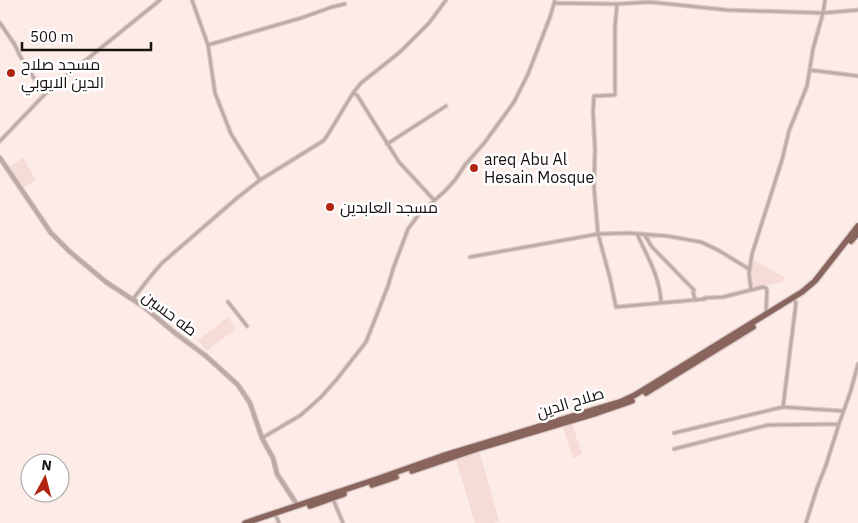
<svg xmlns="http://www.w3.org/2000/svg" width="858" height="523" viewBox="0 0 858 523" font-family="'IBM Plex Sans',Cairo,sans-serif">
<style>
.built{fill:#f6dcd6}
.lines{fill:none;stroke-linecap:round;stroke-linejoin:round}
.minor-casing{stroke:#d8c8c5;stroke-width:5}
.tertiary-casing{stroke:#d8c8c5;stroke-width:6}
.trunk-casing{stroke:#d8c8c5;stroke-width:8}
.minor{stroke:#bda9a5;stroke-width:2.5}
.tertiary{stroke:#bda9a5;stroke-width:4}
.trunk{stroke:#89645d;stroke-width:5.5}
.poi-dot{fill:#b1240f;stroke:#fff;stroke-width:2}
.labels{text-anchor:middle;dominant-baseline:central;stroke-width:5;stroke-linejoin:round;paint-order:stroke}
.poi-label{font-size:16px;fill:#181211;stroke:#fff;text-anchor:start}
.street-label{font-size:16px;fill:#181211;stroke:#fff}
</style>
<rect width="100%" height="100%" fill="#fdebe7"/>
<path class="built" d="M23 158 36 180 21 189 8 167Z
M753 260 784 277 783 282 754 288 752 287 751 272Z
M228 317 236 329 206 351 198 340Z
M572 424 582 454 573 458 563 428Z
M479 450 499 521 494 523H475L456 460Z"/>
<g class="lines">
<g class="minor-casing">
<path id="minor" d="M192 0 208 45 215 93 231 134 260 180
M554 3 617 4 650 2 727 10 823 13 858 10
M617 4 615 27V95L594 96 593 112 595 149 594 187 598 234 610 278 616 307 705 299
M0 23 15 45 19 54 27 68 45 94
M208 45 301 18 332 7 345 4
M810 70 858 76
M353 93 357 95 399 162 434 200
M0 141 45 94 79 65 91 56 160 0
M387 144 446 106
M637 234C647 256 660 277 661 302
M644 234 652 247 694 290 693 292 695 299
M470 257 598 234 628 233 667 236 701 242 718 250 749 269
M704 298 723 297 751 290
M133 299 150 277 162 263 237 198 260 180 323 141 327 136 353 93 361 83 400 52 429 23 446 0
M228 302 247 326
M766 313 767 291 766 288 763 287 751 290 749 273 752 254 782 160 789 131 807 86 813 49 823 13 825 0
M783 407 796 303 795 301
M674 433 783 407 843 411
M262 438 301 415 321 397 337 379 366 342 388 286 393 269 408 229 419 214 445 191 455 180 465 165 485 142 514 102 528 74 550 17 555 0
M674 449 768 425 839 424
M333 499 343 523
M276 516 279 523
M806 523 817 488 826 465 839 424 851 390 858 364"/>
</g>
<g class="tertiary-casing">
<path id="tertiary" d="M0 158 51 233 69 251 106 282 144 307 175 333 206 356 238 385 250 403 262 438 273 458 277 474 298 506"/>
</g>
<g class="trunk-casing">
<path id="trunk" d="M851 241 858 233
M646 393 753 327
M412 471 480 448 597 413 632 401
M372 485 396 477
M310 506 344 494
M245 523 377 479 442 456 593 410 620 402 635 395 802 292 815 281 858 226"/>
</g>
<use href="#minor" class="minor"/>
<use href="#tertiary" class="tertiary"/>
<use href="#trunk" class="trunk"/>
</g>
<g class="poi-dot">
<circle cx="11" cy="73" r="5"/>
<circle cx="474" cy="168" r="5"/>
<circle cx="330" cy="207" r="5"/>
</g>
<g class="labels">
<g class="poi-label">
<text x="21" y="64">مسجد صلاح<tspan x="21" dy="18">الدين الايوبي</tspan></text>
<text x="484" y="159">areq Abu Al<tspan x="484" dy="18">Hesain Mosque</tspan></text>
<text x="340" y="207">مسجد العابدين</text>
</g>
<g class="street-label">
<text transform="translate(170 313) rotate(37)">طه حسين</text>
<text transform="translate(570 402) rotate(-17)">صلاح الدين</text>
</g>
</g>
<g transform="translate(45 478) rotate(7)"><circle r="24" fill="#ffffff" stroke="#a3a0a0"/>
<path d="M0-4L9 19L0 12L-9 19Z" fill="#b1240f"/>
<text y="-8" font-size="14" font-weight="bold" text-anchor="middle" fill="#181211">N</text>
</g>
<path d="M22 42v8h129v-8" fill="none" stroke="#181211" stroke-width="2.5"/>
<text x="30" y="42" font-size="15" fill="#181211" stroke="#ffffff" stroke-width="4" paint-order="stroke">500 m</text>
</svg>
